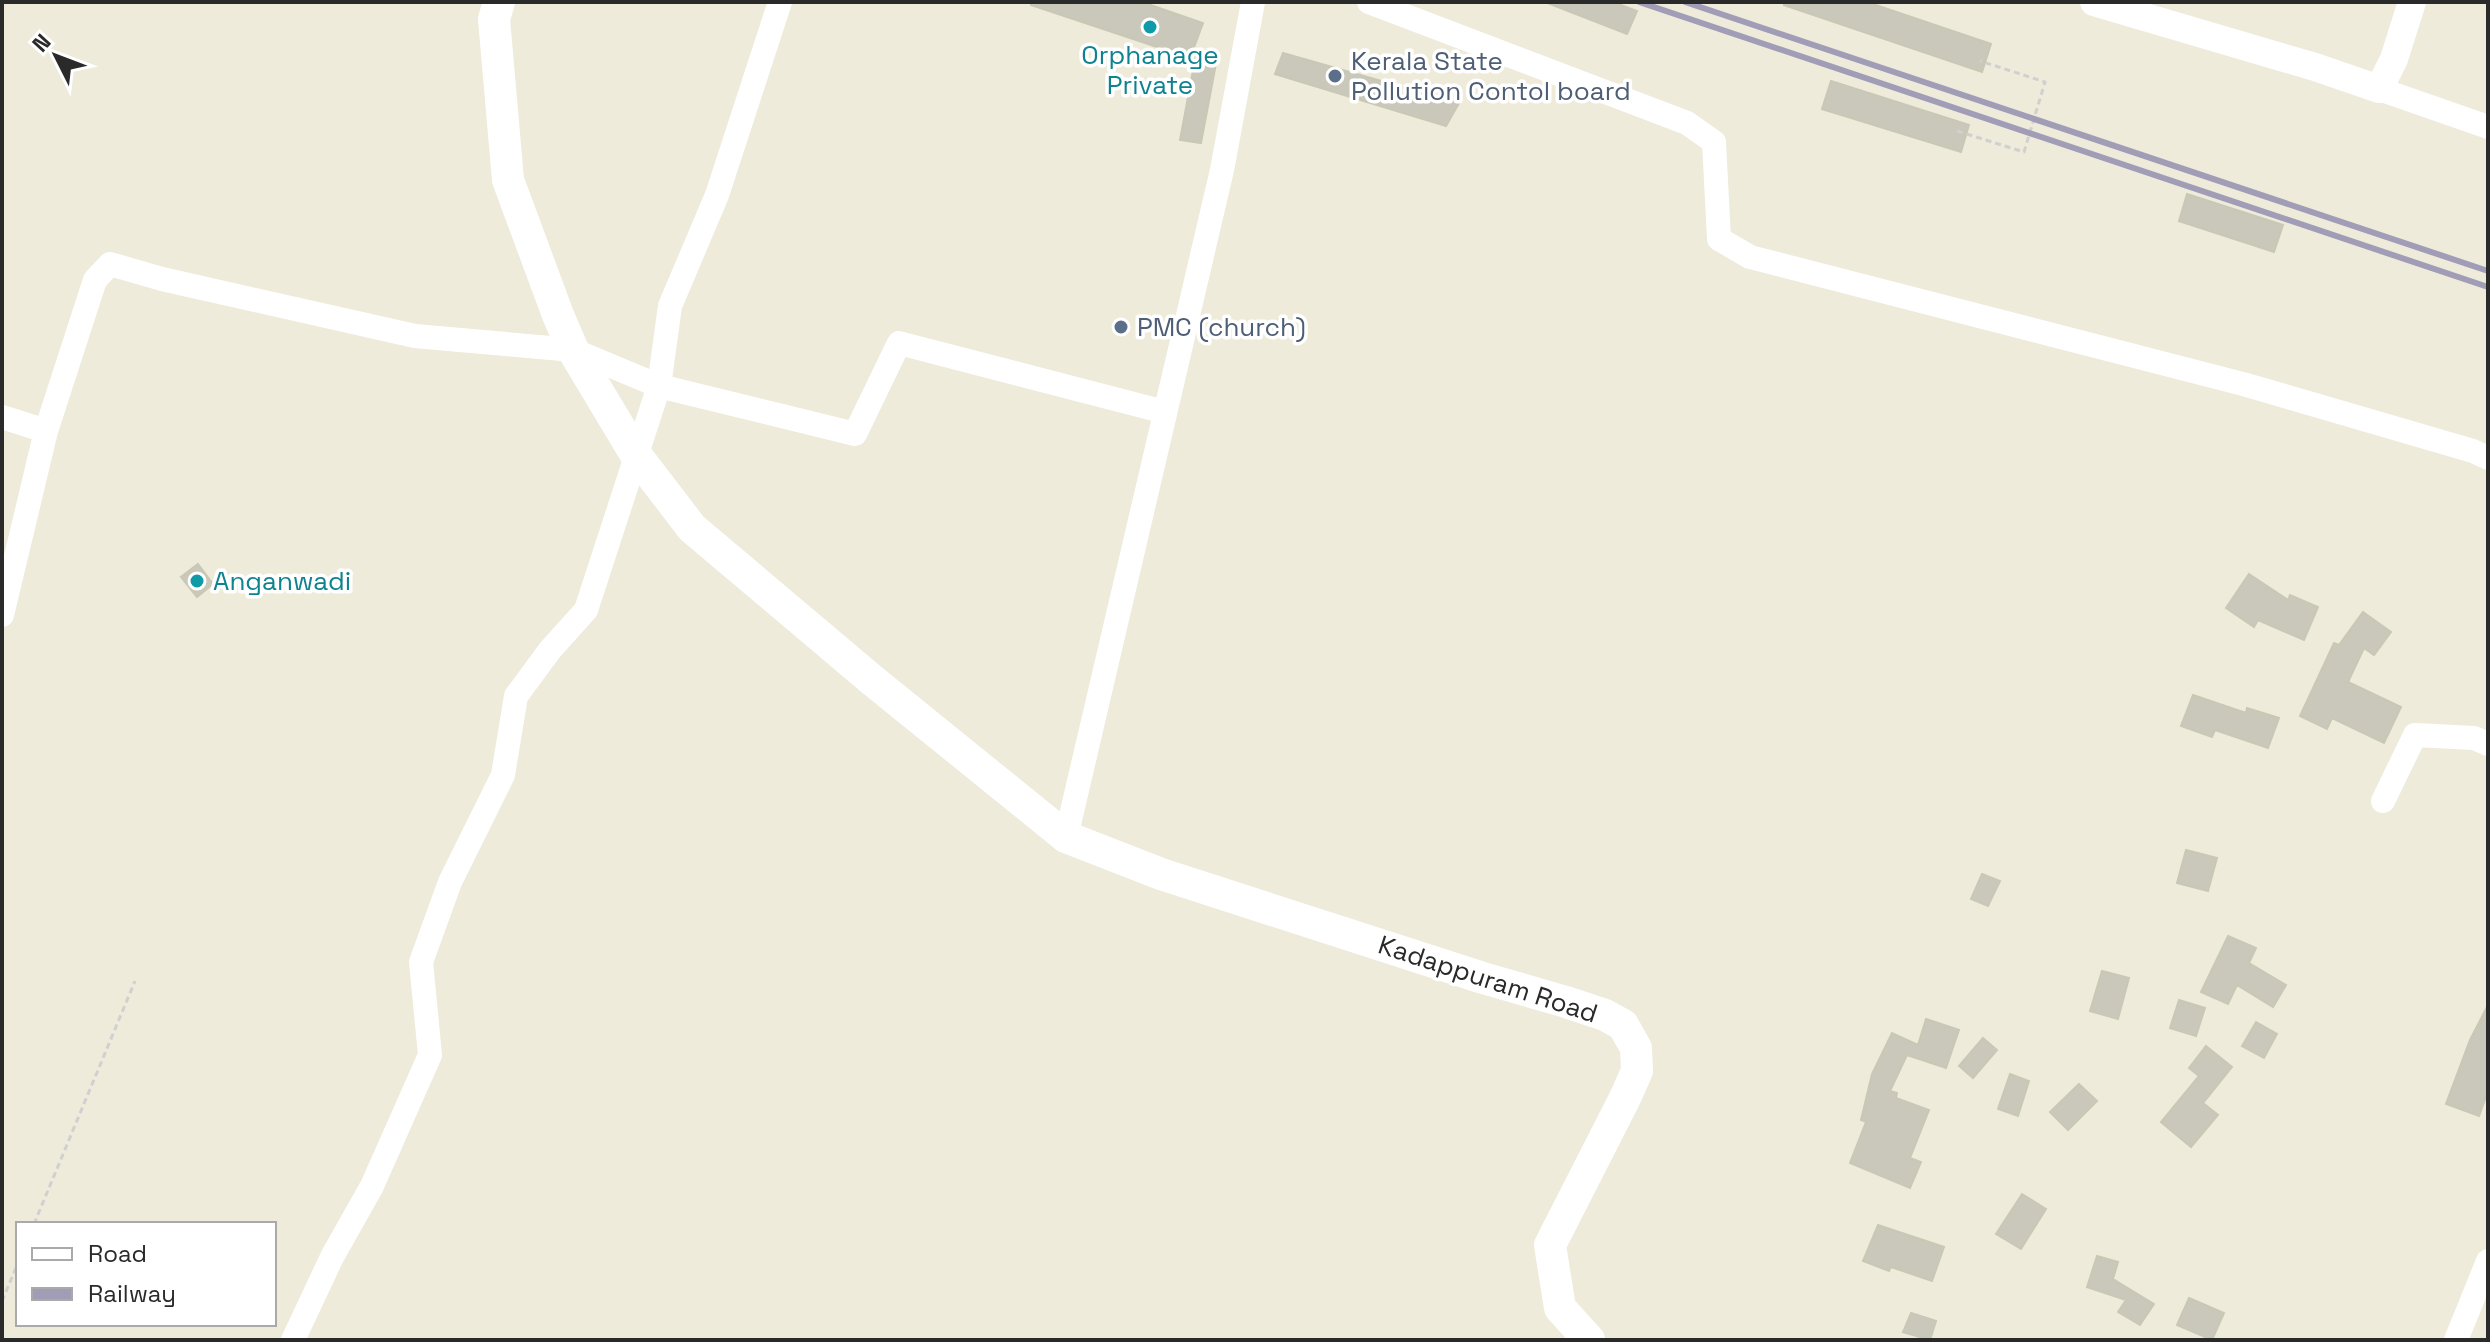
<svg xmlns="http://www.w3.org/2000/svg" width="2490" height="1342" viewBox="0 0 2490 1342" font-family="'Space Grotesk',sans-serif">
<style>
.building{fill:#c9c8bb;stroke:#c9c8b4;stroke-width:2}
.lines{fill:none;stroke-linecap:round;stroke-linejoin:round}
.path{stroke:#d0d0d0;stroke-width:3;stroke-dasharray:6 4;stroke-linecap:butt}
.minor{stroke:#fff;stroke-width:24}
.tertiary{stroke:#fff;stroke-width:28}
.secondary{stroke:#fff;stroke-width:32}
.rail{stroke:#a19db6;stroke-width:6}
.culture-dot{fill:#0f9aa8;stroke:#fff;stroke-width:3}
.service-dot{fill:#5c6f8a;stroke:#fff;stroke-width:3}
.labels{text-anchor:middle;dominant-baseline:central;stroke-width:7;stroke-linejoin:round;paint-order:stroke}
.culture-label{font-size:26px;fill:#0d838f;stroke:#fff}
.service-label{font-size:26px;fill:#4e5e75;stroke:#fff;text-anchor:start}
.street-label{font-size:26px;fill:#2a2a2a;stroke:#fff}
</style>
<rect width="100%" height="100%" fill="#eeebdb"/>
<path class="building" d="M1031 2H1142L1203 23 1190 58 1031 5Z
M1545 2H1613L1637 11 1627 34Z
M1785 2H1867L1991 44 1982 72 1784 5Z
M1197 49 1218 53 1201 143 1180 140Z
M1283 53 1459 103 1446 126 1275 74Z
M1831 81 1969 125 1961 152 1822 109Z
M2187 194 2283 225 2274 252 2179 221Z
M198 564 213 584 197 597 181 577Z
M2249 574 2288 600 2290 595 2318 607 2304 640 2258 620 2254 627 2226 608Z
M2363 612 2391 632 2374 655 2364 648 2348 682 2401 707 2384 743 2332 718 2327 729 2300 716 2334 643 2339 645Z
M2193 695 2246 713 2247 708 2279 718 2268 748 2215 730 2212 737 2181 726Z
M2186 850 2217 858 2208 891 2177 883Z
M1982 874 2000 881 1988 906 1971 899Z
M2228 936 2256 948 2249 963 2286 985 2273 1007 2237 985 2228 1004 2201 992Z
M2102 971 2129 978 2118 1019 2090 1011Z
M2179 1000 2205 1008 2196 1036 2170 1028Z
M2488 1005V1091L2479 1116 2446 1104 2470 1040Z
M1926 1019 1959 1030 1946 1068 1907 1055 1890 1091 1897 1093 1896 1098 1929 1110 1910 1158 1921 1162 1910 1188 1850 1163 1866 1122 1861 1120 1872 1074 1892 1033 1918 1045Z
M2256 1022 2277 1034 2264 1058 2242 1046Z
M1983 1038 1997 1050 1973 1078 1959 1066Z
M2206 1046 2232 1067 2203 1103 2218 1115 2191 1147 2161 1122 2199 1076 2189 1068Z
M2010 1074 2029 1081 2018 1116 1998 1109Z
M2079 1084 2097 1101 2068 1130 2050 1112Z
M2022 1194 2046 1209 2021 1249 1996 1234Z
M1878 1225 1944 1247 1932 1281 1891 1267 1889 1271 1863 1261Z
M2097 1256 2118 1262 2113 1279 2154 1304 2140 1325 2118 1312 2126 1300 2087 1287Z
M2189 1298 2224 1313 2212 1340 2177 1325Z
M1911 1313 1936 1321 1930 1340 1903 1332Z"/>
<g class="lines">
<path class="path" d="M1957 131 2024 152 2045 82 1980 61
M34 1224 135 981
M2 1301 18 1263"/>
<path class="minor" d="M1369 2 1687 123 1714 142 1719 239 1750 257 2243 384 2473 451 2488 458
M2379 89 2488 127
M2 417 46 431 95 280 110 264 162 279 415 336 573 350 659 386 855 434 899 343 1165 412
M2 615 46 431
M2383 801 2415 735 2474 738 2488 744
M1066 837 1222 170 1253 2
M293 1340 332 1257 372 1186 430 1055 421 962 450 882 503 775 516 696 550 650 586 610 659 386 670 306 717 195 780 2
M2456 1340 2488 1261"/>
<path class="tertiary" d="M2094 2 2315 67 2379 89 2394 59 2412 2"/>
<path class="secondary" d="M499 2 494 19 508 180 558 315 573 350 636 455 692 528 872 680 1066 837 1161 874 1483 978 1566 1002 1605 1015 1623 1025 1636 1048 1637 1071 1625 1098 1550 1245 1560 1308 1589 1340"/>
<path class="rail" d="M1639 2 2488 287
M1685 2 2488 271"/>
</g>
<g class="culture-dot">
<circle cx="1150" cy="27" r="8"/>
<circle cx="197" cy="581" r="8"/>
</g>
<g class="service-dot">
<circle cx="1335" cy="76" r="8"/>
<circle cx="1121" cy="327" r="8"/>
</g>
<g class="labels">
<g class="culture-label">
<text x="1150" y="55">Orphanage<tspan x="1150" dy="30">Private</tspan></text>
<text x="213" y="581" text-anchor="start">Anganwadi</text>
</g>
<g class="service-label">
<text x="1351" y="61">Kerala State<tspan x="1351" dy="30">Pollution Contol board</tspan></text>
<text x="1137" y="327">PMC (church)</text>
</g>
<g class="street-label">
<text transform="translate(1488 979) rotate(18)">Kadappuram Road</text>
</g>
</g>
<rect width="2490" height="1342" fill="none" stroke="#2a2a2a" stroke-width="8"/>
<rect x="16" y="1222" width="260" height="104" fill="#ffffff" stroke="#aaaaaa" stroke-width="2"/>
<rect x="32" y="1248" width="40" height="12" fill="#ffffff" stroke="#aaaaaa" stroke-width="2"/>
<text x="88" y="1262" font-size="24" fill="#2a2a2a">Road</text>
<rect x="32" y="1288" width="40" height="12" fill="#a19db6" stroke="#aaaaaa" stroke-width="2"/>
<text x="88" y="1302" font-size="24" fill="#2a2a2a">Railway</text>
<g transform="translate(56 56) rotate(312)" stroke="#ffffff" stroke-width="6" paint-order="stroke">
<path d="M0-6L14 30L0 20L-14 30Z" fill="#2a2a2a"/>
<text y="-12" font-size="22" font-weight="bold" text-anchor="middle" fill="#2a2a2a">N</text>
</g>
</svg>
